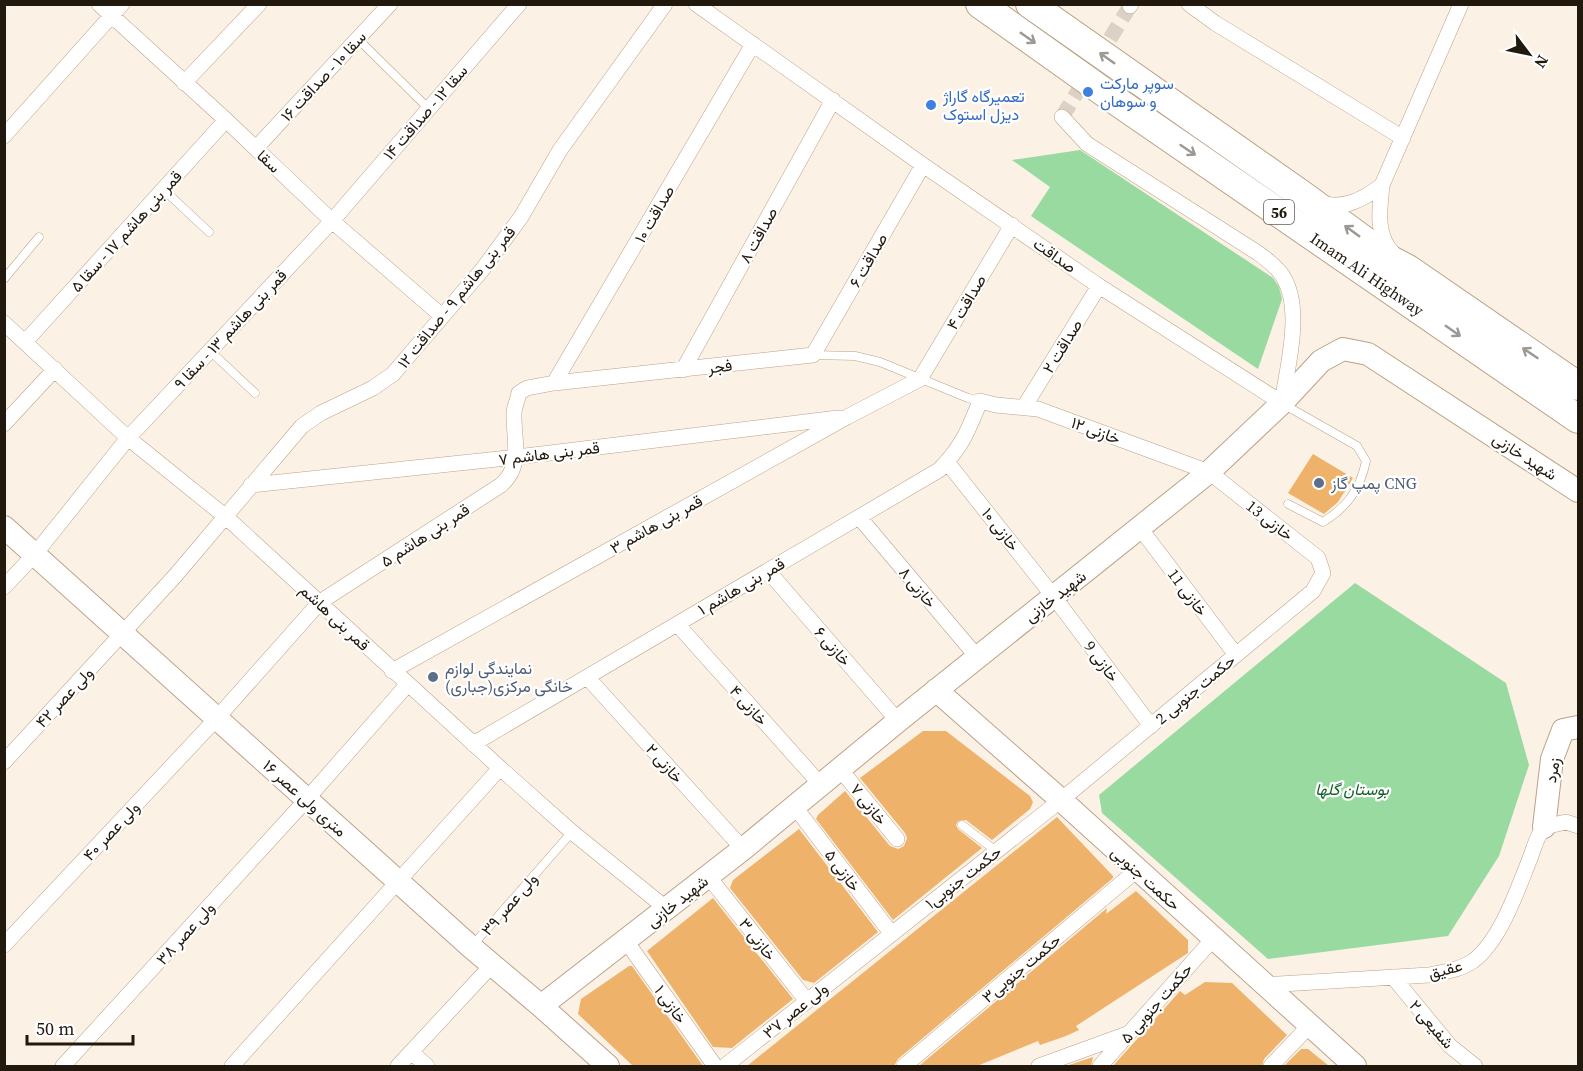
<svg xmlns="http://www.w3.org/2000/svg" width="1583" height="1071" viewBox="0 0 1583 1071" font-family="'Source Serif 4',Vazirmatn,serif">
<style>
.green{fill:#99daa0}
.building{fill:#eeb26b}
.lines{fill:none;stroke-linecap:round;stroke-linejoin:round}
.street-tunnel{stroke:#dbd1c5;stroke-width:15;stroke-dasharray:15 8;stroke-linecap:butt}
.lane-casing{stroke:#bba286;stroke-width:9}
.street-casing{stroke:#bba286;stroke-width:16}
.secondary-casing{stroke:#bba286;stroke-width:24}
.highway-casing{stroke:#bba286;stroke-width:30}
.lane{stroke:#fff;stroke-width:8}
.street{stroke:#fff;stroke-width:15}
.secondary{stroke:#fff;stroke-width:22}
.highway{stroke:#fff;stroke-width:28}
.oneway{stroke:#9c9893}
.shop-dot{fill:#3f7fe0;stroke:#fff;stroke-width:2}
.service-dot{fill:#5c6f8a;stroke:#fff;stroke-width:2}
.labels{text-anchor:middle;dominant-baseline:central;stroke-width:4.5;stroke-linejoin:round;paint-order:stroke}
.shield{fill:#fff;stroke:#645e56;stroke-width:1.5}
.shield-label{font-size:15px;font-weight:bold;fill:#22190e}
.street-label{font-size:16px;fill:#22190e;stroke:#fff}
.shop-label{font-size:16px;fill:#366cbe;stroke:#fff;text-anchor:start}
.service-label{font-size:16px;fill:#4e5e75;stroke:#fff;text-anchor:start}
.park-label{font-size:16px;font-style:italic;fill:#135f26;stroke:#fff}
</style>
<rect width="100%" height="100%" fill="#fcf1e5"/>
<path class="green" d="M1080 150 1273 278 1279 287 1282 299 1258 369 1031 216 1050 187 1012 160Z
M1355 583 1506 683 1529 765 1499 856 1448 936 1268 959 1102 813 1099 795Z"/>
<path class="building" d="M1313 454 1353 478 1338 502 1324 514 1288 493Z
M923 731H946L1030 796 1033 802 1030 809 992 840 966 820 958 821 956 825 958 829 982 848 893 920 816 819 818 815 845 791 890 846 898 849 904 846 907 838 905 833 860 778Z
M1057 817 1113 876V878L898 1059 894 1066H747Z
M799 829 878 932 814 983 803 980 730 888 733 880Z
M1136 891 1188 940V953L1076 1026 1079 1030 1066 1036 1040 1045 1038 1041 977 1066H919L1107 908 1106 914Z
M713 898 793 999 732 1048 713 1047 647 951Z
M629 966H632L703 1066H633L578 1014 581 999Z
M1205 982 1232 983 1287 1035 1264 1059 1262 1066H1113L1180 991 1185 995Z
M1301 1049H1308L1329 1066H1284Z
M1093 1057 1091 1066H1066Z"/>
<g class="lines">
<path class="street-tunnel" d="M1062 117 1130 6"/>
<g class="lane-casing">
<path id="lane" d="M358 39 429 109
M163 189 209 232
M4 279 39 237
M210 351 255 393
M813 355 855 356 880 362 968 398 980 401
M1283 404 1357 446 1366 461C1360 490 1347 507 1323 522L1288 504
M962 825 996 851
M472 946 572 832"/>
</g>
<g class="street-casing">
<path id="street" d="M99 4 226 120 332 221 442 316
M696 4 923 165 1099 286 1282 403C1287 367 1304 308 1282 275 1277 267 1266 259 1258 253L1087 144 1062 117
M1189 4 1215 23 1403 138
M1130 6 1131 4
M184 83 259 4
M4 136 122 4
M256 148 390 4
M1382 185 1461 4
M1321 203C1344 210 1364 199 1382 185 1380 207 1375 234 1392 252
M4 323 128 438 226 517 500 768 572 832 667 909
M25 342 226 120
M683 370 833 100
M554 383 753 44
M1024 407 1099 286
M4 424 55 369
M947 462 1054 597 1151 726
M251 485 517 457 838 418
M859 517 978 658
M1140 528 1236 655
M768 571 898 721
M4 587 35 554 128 438 332 221 519 4
M677 624 821 785
M392 671 847 417 920 379 1012 225
M587 677 743 849
M473 744 939 470C962 447 968 431 980 401L996 405 1038 409 1209 472 1318 558 1323 573 1313 591 1061 800 725 1066
M4 762 175 576 302 426 321 413 373 388 393 374 482 270 521 217 560 150 665 4
M840 769 897 839
M795 807 891 933
M708 876 807 1001
M626 941 715 1066
M4 945 217 718 320 602 501 485C524 465 513 439 514 412 515 405 518 399 519 393L527 388 554 383 813 355 923 165
M1393 977 1450 1046 1475 1066
M1264 985 1429 975C1444 972 1460 970 1473 961 1500 941 1517 891 1529 861 1534 849 1536 837 1544 827L1566 822 1578 826
M411 1052 427 1066
M63 1066 307 799 407 685
M232 1066 500 768
M398 1066 492 965
M904 1066 1137 870
M1039 1066 1127 1034
M1100 1066 1213 939
M1271 1066 1310 1025"/>
</g>
<g class="secondary-casing">
<path id="secondary" d="M4 527 471 947 541 1006 608 1066
M936 690 1061 800 1355 1066
M1544 827 1552 759 1563 730 1578 727
M541 1006 743 849 898 721 1209 472 1282 403 1321 361 1343 349 1368 354 1578 491"/>
</g>
<g class="highway-casing">
<g id="highway">
<path id="s1" d="M980 4 1115 100 1578 419"/>
<path d="M1030 4 1305 197 1391 260 1408 269 1578 386"/>
</g>
</g>
<use href="#lane" class="lane"/>
<use href="#street" class="street"/>
<use href="#secondary" class="secondary"/>
<use href="#highway" class="highway"/>
</g>
<defs><path id="oneway-shaft" d="M-6 0H5M1.5-3L5.5 0L1.5 3" fill="none" stroke-width="1.6" stroke-linecap="round" stroke-linejoin="round" transform="scale(1.5)"/></defs>
<g class="oneway">
<use href="#oneway-shaft" transform="translate(1028 38) rotate(35)"/>
<use href="#oneway-shaft" transform="translate(1107 58) rotate(-145)"/>
<use href="#oneway-shaft" transform="translate(1188 150) rotate(34)"/>
<use href="#oneway-shaft" transform="translate(1352 231) rotate(-144)"/>
<use href="#oneway-shaft" transform="translate(1453 331) rotate(35)"/>
<use href="#oneway-shaft" transform="translate(1530 353) rotate(-146)"/>
</g>
<g class="shop-dot">
<circle cx="1088" cy="92" r="6"/>
<circle cx="931" cy="105" r="6"/>
</g>
<g class="service-dot">
<circle cx="1319" cy="483" r="6"/>
<circle cx="433" cy="677" r="6"/>
</g>
<g class="labels">
<rect class="shield" x="1264" y="200" width="30" height="24" rx="4.5"/>
<g class="shield-label">
<text x="1279" y="212">56</text>
</g>
<g class="street-label">
<text transform="translate(323 76) rotate(-47)">سقا ۱۰ - صداقت ۱۶</text>
<text transform="translate(425 112) rotate(-49)">سقا ۱۲ - صداقت ۱۴</text>
<text transform="translate(269 161) rotate(43)">سقا</text>
<text transform="translate(654 214) rotate(-60)">صداقت ۱۰</text>
<text transform="translate(126 231) rotate(-48)">قمر بنی هاشم ۱۷ - سقا ۵</text>
<text transform="translate(758 235) rotate(-61)">صداقت ۸</text>
<text transform="translate(1055 255) rotate(35)">صداقت</text>
<text transform="translate(868 260) rotate(-60)">صداقت ۶</text>
<text stroke="none"><textPath href="#s1" startOffset="472">Imam Ali Highway</textPath></text>
<text transform="translate(456 297) rotate(-51)">قمر بنی هاشم ۹ - صداقت ۱۲</text>
<text transform="translate(966 302) rotate(-59)">صداقت ۴</text>
<text transform="translate(230 329) rotate(-47)">قمر بنی هاشم ۱۳ - سقا ۹</text>
<text transform="translate(1062 346) rotate(-58)">صداقت ۲</text>
<text transform="translate(720 366) rotate(-7)">فجر</text>
<text transform="translate(1096 430) rotate(20)">خازنی ۱۲</text>
<text transform="translate(549 453) rotate(-7)">قمر بنی هاشم ۷</text>
<text transform="translate(1525 456) rotate(33)">شهید خازنی</text>
<text transform="translate(1270 520) rotate(38)">خازنی 13</text>
<text transform="translate(656 524) rotate(-29)">قمر بنی هاشم ۳</text>
<text transform="translate(1001 529) rotate(52)">خازنی ۱۰</text>
<text transform="translate(425 535) rotate(-33)">قمر بنی هاشم ۵</text>
<text transform="translate(741 586) rotate(-30)">قمر بنی هاشم ۱</text>
<text transform="translate(918 587) rotate(50)">خازنی ۸</text>
<text transform="translate(1188 592) rotate(53)">خازنی 11</text>
<text transform="translate(1055 596) rotate(-38)">شهید خازنی</text>
<text transform="translate(335 617) rotate(43)">قمر بنی هاشم</text>
<text transform="translate(833 646) rotate(49)">خازنی ۶</text>
<text transform="translate(1102 661) rotate(53)">خازنی 9</text>
<text transform="translate(1195 689) rotate(-40)">حکمت جنوبی 2</text>
<text transform="translate(64 697) rotate(-47)">ولی عصر ۴۲</text>
<text transform="translate(749 705) rotate(48)">خازنی ۴</text>
<text transform="translate(665 763) rotate(48)">خازنی ۲</text>
<text transform="translate(1552 770) rotate(-80)">زمرد</text>
<text transform="translate(305 798) rotate(42)">۱۶ متری ولی عصر</text>
<text transform="translate(869 804) rotate(51)">خازنی ۷</text>
<text transform="translate(111 831) rotate(-47)">ولی عصر ۴۰</text>
<text transform="translate(843 870) rotate(53)">خازنی ۵</text>
<text transform="translate(963 877) rotate(-38)">حکمت جنوبی۱</text>
<text transform="translate(1146 878) rotate(42)">حکمت جنوبی</text>
<text transform="translate(677 901) rotate(-38)">شهید خازنی</text>
<text transform="translate(509 904) rotate(-49)">ولی عصر ۳۹</text>
<text transform="translate(185 933) rotate(-48)">ولی عصر ۳۸</text>
<text transform="translate(758 939) rotate(52)">خازنی ۳</text>
<text transform="translate(1021 968) rotate(-40)">حکمت جنوبی۳</text>
<text transform="translate(1445 969) rotate(-15)">عقیق</text>
<text transform="translate(1156 1003) rotate(-49)">حکمت جنوبی ۵</text>
<text transform="translate(671 1004) rotate(54)">خازنی ۱</text>
<text transform="translate(795 1010) rotate(-39)">ولی عصر ۳۷</text>
<text transform="translate(1432 1024) rotate(49)">شفیعی ۲</text>
</g>
<g class="shop-label">
<text x="1100" y="83">سوپر مارکت<tspan x="1100" dy="18">و سوهان</tspan></text>
<text x="943" y="96">تعمیرگاه گاراژ<tspan x="943" dy="18">دیزل استوک</tspan></text>
</g>
<g class="service-label">
<text x="1331" y="483">پمپ گاز CNG</text>
<text x="445" y="668">نمایندگی لوازم<tspan x="445" dy="18">خانگی مرکزی(جباری)</tspan></text>
</g>
<g class="park-label">
<text x="1352" y="789">بوستان گلها</text>
</g>
</g>
<rect width="1583" height="1071" fill="none" stroke="#22190e" stroke-width="12"/>
<g transform="translate(1529 54) rotate(122)" stroke="#ffffff" stroke-width="4.5" paint-order="stroke">
<path d="M0-4.5L10 22L0 15L-10 22Z" fill="#22190e"/>
<text y="-9" font-size="16" font-weight="bold" text-anchor="middle" fill="#22190e">N</text>
</g>
<path d="M27 1035v9h106v-9" fill="none" stroke="#22190e" stroke-width="3"/>
<text x="36" y="1035" font-size="18" fill="#22190e" stroke="#ffffff" stroke-width="4.5" paint-order="stroke">50 m</text>
</svg>
